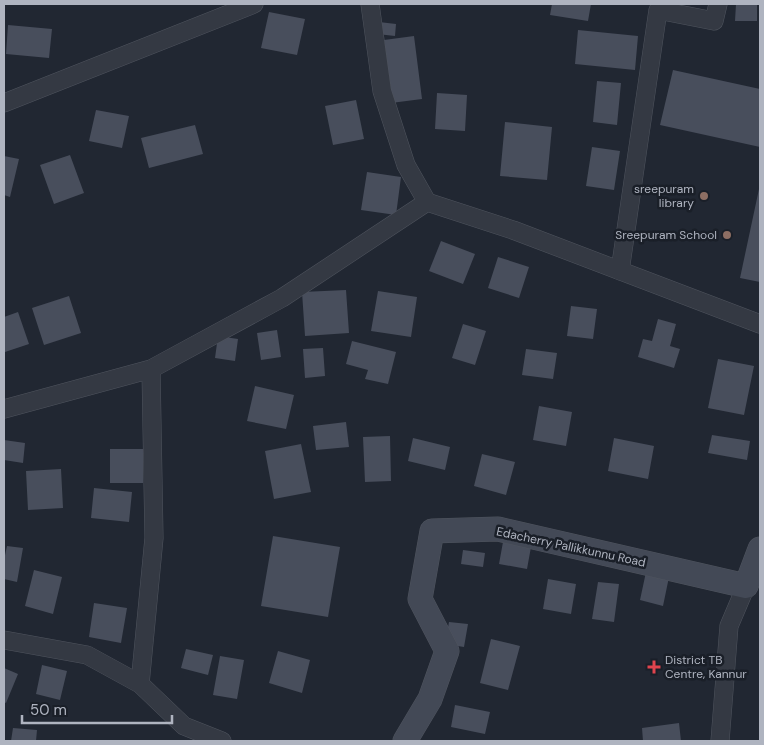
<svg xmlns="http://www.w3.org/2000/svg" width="764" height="745" viewBox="0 0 764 745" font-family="'DM Sans',sans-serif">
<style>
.building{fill:#484e5c}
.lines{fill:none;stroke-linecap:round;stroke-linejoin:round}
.minor-casing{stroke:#4f545e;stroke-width:19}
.secondary-casing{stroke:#4f545e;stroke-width:25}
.minor{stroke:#343943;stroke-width:18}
.secondary{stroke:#434956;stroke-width:24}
.education-dot{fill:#8d6e63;stroke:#1a1f28;stroke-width:2}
.health-dot{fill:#e0444e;stroke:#1a1f28;stroke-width:2}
.labels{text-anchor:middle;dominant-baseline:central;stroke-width:5;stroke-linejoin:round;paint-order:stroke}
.poi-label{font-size:12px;fill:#afb4c0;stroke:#1a1f28;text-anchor:end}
.street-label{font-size:12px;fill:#afb4c0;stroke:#1a1f28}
</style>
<rect width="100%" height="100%" fill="#212732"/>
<path class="building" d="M552 4H591L588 21 550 15Z
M736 4H757V21H735Z
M269 12 305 19 297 55 261 48Z
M379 22 396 24 395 36 377 34Z
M8 25 52 29 49 58 6 54Z
M578 30 638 36 635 70 575 64Z
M414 36 422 99 391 103 384 40Z
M673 70 760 89V147L660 125Z
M597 81 621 83 617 125 593 122Z
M437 93 467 95 465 131 435 129Z
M356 100 364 139 333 145 325 106Z
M96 110 129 116 122 148 89 141Z
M505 122 552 127 547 180 500 176Z
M195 125 203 154 149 168 141 138Z
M592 147 620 151 614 190 586 186Z
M70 155 84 193 54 204 40 165Z
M4 156 19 159 10 197 4 195Z
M367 172 401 177 396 215 361 210Z
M759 189H760V282L740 278Z
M441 241 475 254 463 284 429 271Z
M498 257 529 267 519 298 488 288Z
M346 290 349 333 305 336 302 292Z
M378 291 417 297 411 337 371 331Z
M69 296 81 333 44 345 32 308Z
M571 306 597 309 593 339 567 336Z
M18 312 29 344 5 352 4 348V317Z
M658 319 676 324 670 346 680 349 674 368 638 357 643 339 652 341Z
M463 324 486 331 475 365 452 358Z
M277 330 281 357 261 360 257 333Z
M218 336 238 339 235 361 215 358Z
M352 341 396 352 388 384 365 379 368 370 346 364Z
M323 348 325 376 305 378 303 349Z
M526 349 557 353 553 379 522 375Z
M718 359 754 366 744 415 708 408Z
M255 386 294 395 286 429 247 421Z
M539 406 572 412 566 446 533 440Z
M346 422 349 447 316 450 313 426Z
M712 435 750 441 747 460 708 453Z
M390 436 391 481 365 482 363 437Z
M413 438 450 447 445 470 408 461Z
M614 438 654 446 648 479 608 471Z
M4 440 25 443 23 463 4 460Z
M301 444 311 492 274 499 265 451Z
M110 449H143V483H110Z
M482 454 515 462 506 495 474 486Z
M61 469 63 508 28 510 26 471Z
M94 488 132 492 129 522 91 518Z
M273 536 340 547 328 617 261 606Z
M503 542 531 547 527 569 499 564Z
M7 546 23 548 17 582 4 579V560Z
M463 550 485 553 483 567 461 564Z
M34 570 62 577 53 614 25 606Z
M646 572 669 577 663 606 640 600Z
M548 579 576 584 571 614 543 609Z
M598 582 619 584 614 622 592 619Z
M94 603 127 608 121 643 89 637Z
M449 622 468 624 464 647 445 644Z
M491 639 520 646 508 690 480 683Z
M186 649 213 655 208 675 181 668Z
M278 651 310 660 302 693 269 683Z
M220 656 244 660 237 699 213 695Z
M42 665 67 671 60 700 36 694Z
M4 668 18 674 6 703 4 702Z
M455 705 490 712 485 734 451 727Z
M679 723 681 741H643L642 728Z
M13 728 37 730 36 741H11Z"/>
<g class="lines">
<g class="minor-casing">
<path id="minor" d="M370 4 382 91 406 165 427 202
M4 103 254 4
M620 271 658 10 714 21 718 4
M4 409 151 369
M4 640 87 655 140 684 184 726 222 741
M140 684 154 538 151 369 282 298 427 202 513 230 760 324
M720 741 729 626 746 586"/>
</g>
<g class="secondary-casing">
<path id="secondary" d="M405 741 430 699 447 651 420 599 432 531 498 529 746 586 760 549"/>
</g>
<use href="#minor" class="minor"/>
<use href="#secondary" class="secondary"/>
</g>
<g class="education-dot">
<circle cx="704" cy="196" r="5"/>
<circle cx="727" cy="235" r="5"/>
</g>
<path class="health-dot" d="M651.5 659.5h5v5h5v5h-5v5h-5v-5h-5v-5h5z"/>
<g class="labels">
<g class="poi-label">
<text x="694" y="189">sreepuram<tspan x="694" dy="14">library</tspan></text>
<text x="717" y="235">Sreepuram School</text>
<text x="665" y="660" text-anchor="start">District TB<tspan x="665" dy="14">Centre, Kannur</tspan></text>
</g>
<g class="street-label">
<text transform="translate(571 547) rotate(12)">Edacherry Pallikkunnu Road</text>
</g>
</g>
<rect width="764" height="745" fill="none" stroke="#afb4c0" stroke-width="10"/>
<path d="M22 715v8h150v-8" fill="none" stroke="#afb4c0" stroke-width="2.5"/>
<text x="30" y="715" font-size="15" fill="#afb4c0" stroke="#1a1f28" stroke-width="4" paint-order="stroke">50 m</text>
</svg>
